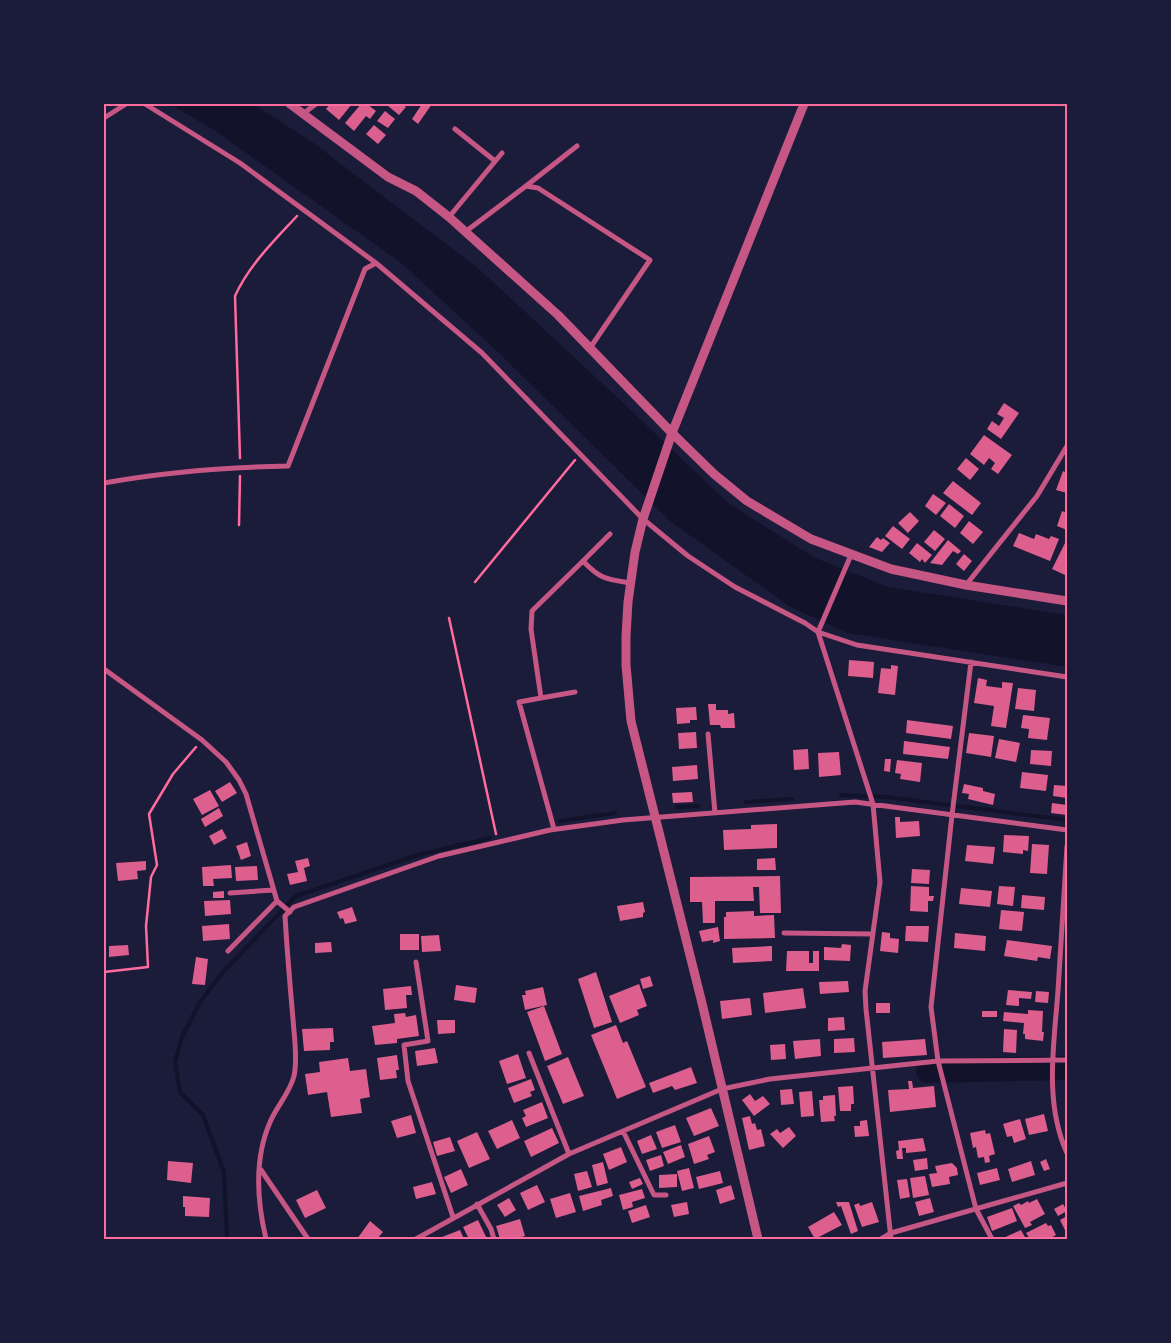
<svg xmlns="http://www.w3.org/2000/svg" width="1171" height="1343" viewBox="0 0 1171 1343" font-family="'Exo 2',sans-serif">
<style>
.water{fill:#12122b}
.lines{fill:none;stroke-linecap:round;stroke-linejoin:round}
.stream{stroke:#12122b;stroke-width:4}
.river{stroke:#12122b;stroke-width:24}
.building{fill:#dd5f8e}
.path{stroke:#ff6b9d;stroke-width:2.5}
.minor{stroke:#c65784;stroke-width:5}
.tertiary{stroke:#c65784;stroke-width:9}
.neatline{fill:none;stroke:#ff6b9d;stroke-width:2}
</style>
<rect width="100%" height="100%" fill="#1b1b3a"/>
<path class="water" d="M170 104H253L312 142 479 269 619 399 728 503 815 558 888 587 1067 615V667L847 633 789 606 670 521 498 352 400 262 214 130Z"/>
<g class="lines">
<path class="stream" d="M841 795 886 797 1067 820
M746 802 793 799
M677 807 698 806
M560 821 615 813
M227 1239 224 1172 203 1115 180 1092 175 1062 182 1037 200 1002 223 972 296 896 418 855 490 838"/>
<path class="river" d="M928 1071 1067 1068"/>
</g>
<path class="building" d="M330 104H352L339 120 326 109Z
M361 104H367L376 111 370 119 366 116 354 131 345 123Z
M390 104H402L406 107 399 115 388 106Z
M422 104H432L418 124 412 119Z
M385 111 395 119 388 128 377 121Z
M374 125 386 135 378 144 366 134Z
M1004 403 1019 413 1001 439 987 429 992 421 999 426 1004 418 997 414Z
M984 435 1012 455 998 474 991 469 995 463 989 458 984 465 970 454Z
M966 458 979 469 970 480 957 469Z
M1063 471 1067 473V493L1056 490Z
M953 481 981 503 972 515 943 493Z
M933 494 946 503 936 515 925 506Z
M949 504 964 516 955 528 940 516Z
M1062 511 1067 513V530L1057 526Z
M910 512 919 521 908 533 898 523Z
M969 521 983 532 973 544 960 533Z
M893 526 910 539 902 549 885 536Z
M934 530 945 539 935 551 924 542Z
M1019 533 1034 539 1036 534 1049 539 1051 536 1059 539 1050 561 1013 546Z
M877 537 881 540 883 538 890 543 882 552 869 547Z
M1067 539V570L1065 575 1052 569Z
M948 540 961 551 958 554 953 551 942 565 930 563Z
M917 543 932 555 925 563 922 559 920 562 909 553Z
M964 554 972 561 964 571 956 564Z
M849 660 874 662 873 678 848 676Z
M891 665 898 666 895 695 878 693 881 668 891 669Z
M978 678 987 680 986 686 1002 688V682L1013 683 1006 728 991 726 994 706 974 703Z
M1018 688 1036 690 1034 711 1015 709Z
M708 704H716V710H728V714L734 713 735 728H721L720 725H710Z
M696 707 697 720H690V723L677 724 676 708Z
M1023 715 1050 718 1047 740 1028 738 1029 729 1021 728Z
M907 720 953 726 951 739 906 733Z
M696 732 697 748 679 749 678 733Z
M969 733 994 736 991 757 966 753Z
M999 739 1020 743 1016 762 995 758Z
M904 741 950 747 948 759 903 754Z
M808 749 809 769 794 770 793 750Z
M1031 750 1052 751 1051 766 1030 764Z
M839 752 841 775 819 777 818 753Z
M885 759H891L890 772 884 771Z
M897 760 922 763 920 782 900 779 901 774 895 773Z
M697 765 698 779 673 781 672 767Z
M1022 772 1048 775 1046 791 1020 788Z
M230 782 237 793 222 802 215 791Z
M964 784 983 788V791L995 794 993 805 968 799 969 794 962 793Z
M1054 785 1067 786V798L1053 796Z
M210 790 219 806 202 815 193 799Z
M692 792 693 802 673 803 672 793Z
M1052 803 1067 805V815L1051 813Z
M219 808 223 816 205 827 201 819Z
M895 817H900V822L919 821 920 836 896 838Z
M777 824V848L724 850 723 830 751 829V825Z
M222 829 227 838 214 845 209 836Z
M1004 835 1029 836 1028 851 1023 850V854L1003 852Z
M247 842 251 856 241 860 236 846Z
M1032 844 1049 845 1047 874 1030 873Z
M967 845 995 847 993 864 965 861Z
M308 858 310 866 304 868 307 881 290 885 287 874 298 872 295 861Z
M775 858 776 870H757V859Z
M146 861V870L137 871 138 879 118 881 116 863Z
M231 865 232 878 213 879 214 886H203L202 867Z
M257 866 258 880 236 881 235 867Z
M912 869 930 870 929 884 911 883Z
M780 876 781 913H760L759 887H753L754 901H715V923H703L702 902H690V877Z
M911 886 929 887V896H934L933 901H928V912L910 911Z
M999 886 1015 887 1013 906 997 904Z
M961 888 992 891 990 907 959 904Z
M224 891V898H213V892Z
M1022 895 1045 897 1044 910 1021 908Z
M230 900 231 914 205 916 204 901Z
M643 902 645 912 643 913V917L620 921 617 906Z
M352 907 357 921 345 924 343 918 340 919 337 912Z
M1001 910 1024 912 1022 931 999 929Z
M754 911V916L774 915 775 938 724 939V917H726V912Z
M229 924 230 939 203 941 202 926Z
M906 926H929L928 942 905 941Z
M718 927 720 941 713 943V940L702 942 699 931Z
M882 932 890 933V938L899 939 898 953 880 951Z
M955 933 986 936 985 951 954 948Z
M400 934H419V950H400Z
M439 935 441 951 422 952 421 936Z
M1007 940 1052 946 1050 959 1038 957 1037 961 1004 956Z
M331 942 332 952 315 953V943Z
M842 944 851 945 850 961 824 960V947L841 948Z
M128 945 129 955 109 957V946Z
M772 946V961L733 963 732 948Z
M787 951H809V963H813V951H819V971H786Z
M196 957 208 959 205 985 192 984Z
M596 972 612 1022 594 1028 578 979Z
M650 976 653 986 643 989 640 979Z
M848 981 849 992 820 994 819 982Z
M639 984 647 1006 637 1010 639 1015 620 1023 609 996Z
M456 985 477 988 475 1003 454 1000Z
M411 986 412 995H406L407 1008 385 1010 383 989Z
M543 987 547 1005 525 1010 522 995H526L525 991Z
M803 988 806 1008 765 1013 763 993Z
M1008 990 1032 992 1031 999 1019 998V1006L1006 1005Z
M1036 991 1049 992 1048 1003 1035 1002Z
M750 998 752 1015 722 1019 720 1001Z
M876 1003H890V1013H876Z
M544 1006 562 1054 545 1061 527 1012Z
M1028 1010 1043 1011 1042 1032H1044L1043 1041 1025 1039V1034H1023L1024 1023 1003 1021 1004 1012 1028 1014Z
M982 1011H997V1017H982Z
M405 1013 406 1017 416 1015 419 1036 397 1039V1043L375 1045 372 1026 395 1023 394 1014Z
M844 1017 845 1030 828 1031V1018Z
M437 1020H455V1033L438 1034Z
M616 1025 623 1043 627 1041 646 1087 617 1099 591 1035Z
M333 1028 334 1042H330V1050L304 1051 302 1029Z
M1004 1029 1017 1030 1016 1053 1003 1052Z
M854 1038 855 1052 834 1053V1039Z
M820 1039 821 1056 795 1059 793 1041Z
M925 1039 927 1055 883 1058 882 1042Z
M785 1044 786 1059 771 1060 770 1045Z
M435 1048 438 1063 417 1066 415 1051Z
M518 1054 526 1078 507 1084 499 1061Z
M397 1055 399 1070H396L397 1078 380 1080 377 1058Z
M568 1057 584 1096 563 1104 547 1066Z
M348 1058 350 1071 366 1069 370 1097 360 1099 362 1113 331 1117 327 1092 308 1095 305 1074 320 1072 319 1062Z
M691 1067 697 1083 675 1090 672 1086 653 1093 649 1083Z
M531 1079 535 1090 530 1092 532 1096 514 1103 508 1088Z
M908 1081H912L913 1088 934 1086 936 1107 890 1112 888 1090 909 1089Z
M853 1086 854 1104H851V1111H840L838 1087Z
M792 1089 794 1104 781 1105 780 1090Z
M812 1091 814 1116 801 1117 799 1092Z
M750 1094 755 1101 763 1096 770 1104 754 1116 742 1100Z
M835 1095 836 1116H834L835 1121 821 1122 819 1100H823V1096Z
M542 1102 548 1118 526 1127 522 1118 526 1116 523 1110Z
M711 1108 719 1126 694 1136 686 1118Z
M1044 1114 1048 1131 1029 1135 1025 1119Z
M411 1115 416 1133 397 1138 391 1121Z
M750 1116 752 1124 755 1123 757 1130 761 1129 765 1146 749 1150 742 1118Z
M1020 1119 1026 1139 1014 1143 1012 1136 1007 1137 1003 1124Z
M512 1120 520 1138 497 1149 488 1131Z
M867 1120 869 1136 855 1137 854 1126H860V1121Z
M675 1125 681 1142 662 1148 656 1132Z
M789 1127 796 1136 783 1148 770 1134 777 1129 780 1133Z
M552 1128 559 1143 531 1157 524 1141Z
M985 1130 986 1134 990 1133 995 1154 989 1156 990 1162 985 1163 984 1157 978 1158 976 1147 973 1148 970 1133Z
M477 1132 490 1159 469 1168 457 1141Z
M651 1135 657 1149 642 1154 637 1141Z
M709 1136 715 1152 707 1155 709 1159 694 1164 688 1144Z
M450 1137 455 1151 437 1156 433 1142Z
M923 1138 926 1151 906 1153V1148H902L903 1159H897L896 1151 899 1150 898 1141Z
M681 1145 685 1157 668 1164 663 1152Z
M621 1147 627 1162 609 1170 603 1154Z
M661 1155 664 1166 650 1171 646 1160Z
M927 1158 928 1169 915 1171 913 1160Z
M1046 1159 1050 1169 1044 1171 1040 1162Z
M168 1161 193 1163 191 1183 167 1180Z
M1031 1161 1035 1175 1012 1182 1008 1169Z
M603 1162 608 1183 597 1186 592 1165Z
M952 1163 957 1168 958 1175 949 1177 950 1184 932 1187 929 1174 937 1173 935 1166Z
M689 1168 694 1188 682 1191 677 1171Z
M997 1168 1000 1180 980 1185 977 1173Z
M461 1169 468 1185 451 1193 444 1177Z
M587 1171 592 1187 578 1191 574 1174Z
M720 1171 723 1183 699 1189 696 1177Z
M677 1174V1187L659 1188V1175Z
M925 1176 929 1195 913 1198 910 1178Z
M640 1178 643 1184 632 1189 629 1182Z
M907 1179 910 1197 900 1199 897 1180Z
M432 1182 436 1194 416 1199 413 1187Z
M537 1185 545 1202 528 1210 520 1193Z
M731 1185 735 1199 720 1204 716 1190Z
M611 1188 613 1196 601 1200 602 1205 583 1211 579 1196Z
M642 1189 645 1198 632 1202 633 1207 623 1210 619 1195Z
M317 1190 326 1208 305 1218 296 1200Z
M570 1193 576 1212 556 1218 550 1199Z
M183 1196 210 1198 209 1217 185 1216V1207H183Z
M509 1198 516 1210 505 1217 497 1205Z
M930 1198 934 1212 919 1216 915 1202Z
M1037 1199 1045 1214 1030 1222 1032 1225 1025 1228 1013 1206 1019 1203 1021 1205 1028 1201 1029 1203Z
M687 1202 689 1214 674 1217 671 1205Z
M836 1202H849L858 1231 851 1234 841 1206 838 1207Z
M872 1202 879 1222 862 1227 854 1205 859 1203 860 1206Z
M1063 1204 1067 1211 1058 1216 1054 1209Z
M646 1205 650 1217 632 1223 628 1211Z
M1012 1208 1017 1221 992 1231 987 1217Z
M834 1212 842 1225 815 1239 808 1227Z
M1067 1216V1231L1066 1232 1060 1220Z
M520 1219 525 1236 516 1239H500L496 1226Z
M478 1220 487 1239H469L463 1227Z
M370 1221 383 1232 377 1239H357Z
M1046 1223 1048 1226 1051 1225 1056 1235 1049 1239H1030L1026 1233Z
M460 1230 464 1239H437Z
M1021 1230 1026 1239H1001Z"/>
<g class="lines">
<path class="path" d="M240 458 235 296C249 265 274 241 297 216
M239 525 240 476
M475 582 575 460
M449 618 496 834
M104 972 148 967 146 926 151 877 157 865 149 814 173 774 196 747"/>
<path class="minor" d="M145 104 240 163 376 263 482 353 643 519 688 556 735 587 805 623 818 632 857 645 1067 677
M304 113 316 104
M104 118 126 104
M455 129 495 161
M526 186 577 146
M449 217 502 153
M465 232 526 186 538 188 650 260 590 348
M104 483C164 472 226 467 288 466L365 269 376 263
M610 534 583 561C600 579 606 579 630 583
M966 585 1037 496 1067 446
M818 632 873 804 880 882 865 991 866 1009 891 1239
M818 632 851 555
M971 662 952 815 931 1007 938 1061 976 1209 992 1239
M104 669 202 740 226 762 239 780 246 794 277 901 290 912
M575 692 541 698 531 629 532 611 583 561
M541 698 519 702 554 829
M708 734 715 813
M1067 846C1064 894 1061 943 1058 991 1054 1044 1044 1103 1067 1153
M230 893 273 890
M784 933 873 934
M228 951 277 901
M416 962 428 1041 404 1045 408 1081 453 1217
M529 1053 569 1154
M623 1131 654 1195H666
M261 1170 308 1239
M477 1204 491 1229 494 1239
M266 1239C257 1201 254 1157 271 1120 278 1105 290 1092 294 1076 298 1059 294 1036 293 1019 290 985 287 950 285 916L294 907 439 856 550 830 623 820 855 802 1067 830
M416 1239 569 1154 722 1089 770 1079 938 1061 1067 1060
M881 1239 891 1233 1067 1183"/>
<path class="tertiary" d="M290 104 388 177 416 191 449 217 558 315 672 433 714 474 747 501 811 539 891 569 966 585 1067 601
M758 1239 701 999 631 721 626 665V636L628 602 635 552 643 519 672 433 804 104"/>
</g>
<rect width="1171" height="1343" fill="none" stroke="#1b1b3a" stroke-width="210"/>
<rect x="105" y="105" width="961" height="1133" class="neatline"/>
</svg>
